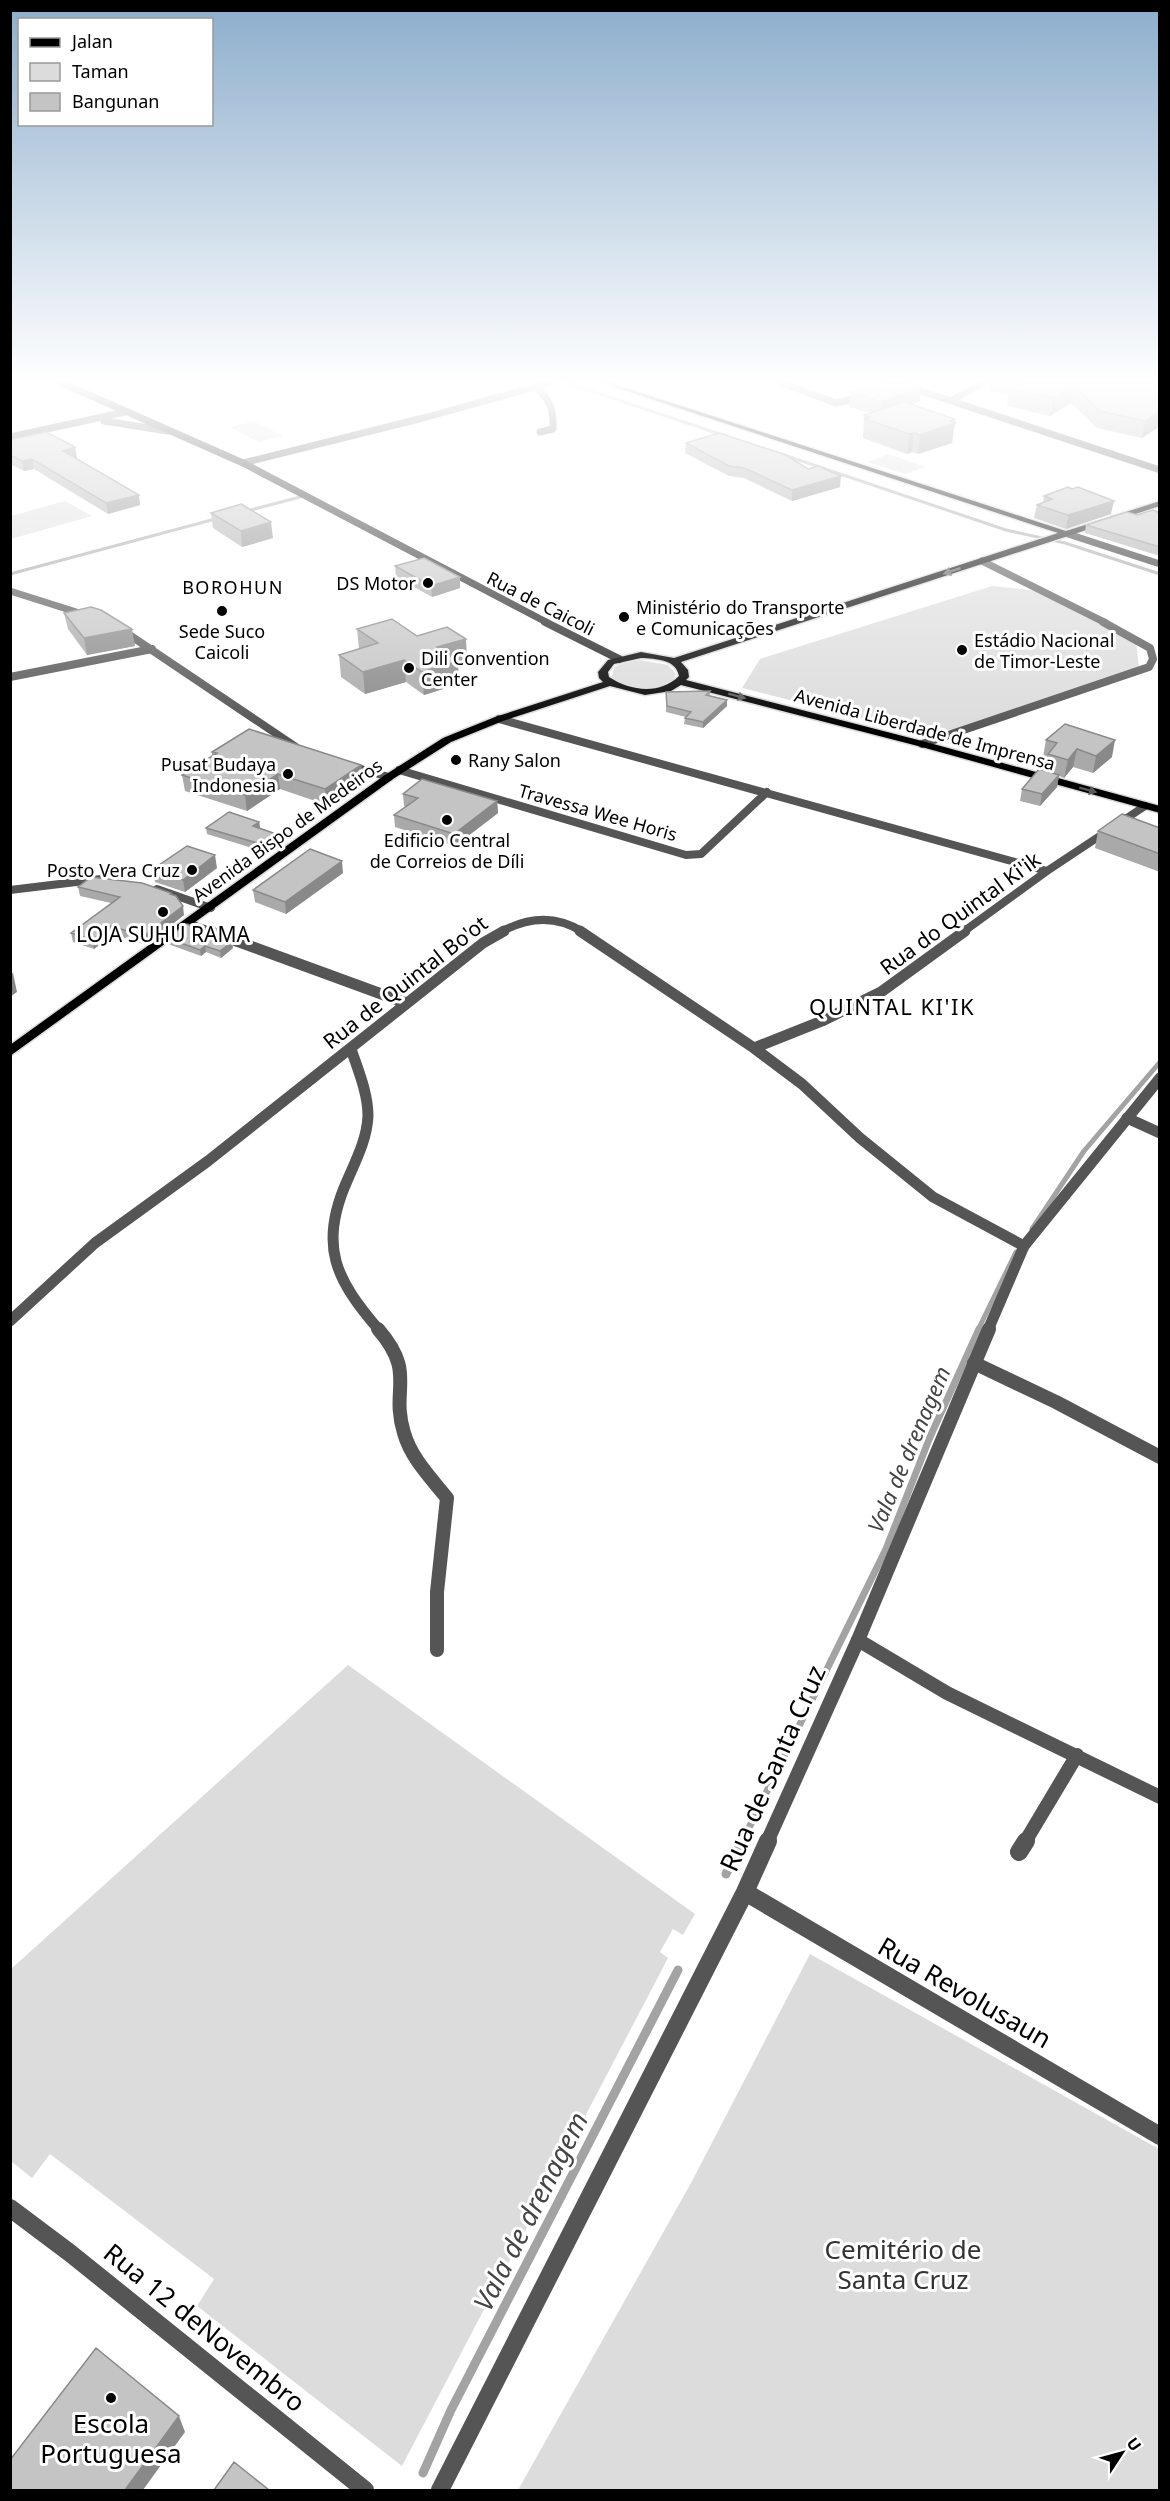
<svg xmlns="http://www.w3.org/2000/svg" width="1170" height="2501" viewBox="0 0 1170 2501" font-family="'Noto Sans',sans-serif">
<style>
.green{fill:#dcdcdc}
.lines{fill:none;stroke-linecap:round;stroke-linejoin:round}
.stream-far3{stroke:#a3a3a3;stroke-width:3}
.stream-far2{stroke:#a3a3a3;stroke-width:5}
.stream-far1{stroke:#a3a3a3;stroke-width:7}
.stream{stroke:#a3a3a3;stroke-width:9}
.primary-casing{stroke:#dbdbdb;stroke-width:3}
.minor-far4{stroke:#555;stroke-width:7}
.minor-far3{stroke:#555;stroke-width:8}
.minor-far2{stroke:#555;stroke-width:11}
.minor-far1{stroke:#555;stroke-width:14}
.minor{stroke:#555;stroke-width:18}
.tertiary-far3{stroke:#555;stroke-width:7}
.tertiary-far2{stroke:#555;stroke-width:11}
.tertiary-far1{stroke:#555;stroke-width:14}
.tertiary{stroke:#555;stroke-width:18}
.secondary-far1{stroke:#222;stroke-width:7}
.secondary{stroke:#222;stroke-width:8}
.primary{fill:#000;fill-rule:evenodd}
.wall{fill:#a9a9a9}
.shaded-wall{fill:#898989}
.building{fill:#c4c4c4;stroke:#898989;stroke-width:1.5}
.oneway{fill:#595959}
.poi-dot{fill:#000;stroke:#fff;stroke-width:2}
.labels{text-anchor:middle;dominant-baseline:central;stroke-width:6;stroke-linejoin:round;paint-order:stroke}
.far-poi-label{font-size:18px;fill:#000;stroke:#fff;text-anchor:start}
.far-neighbourhood-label{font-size:18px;letter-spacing:1.5px;fill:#000;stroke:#fff}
.far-street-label{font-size:18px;fill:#000;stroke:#fff}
.street-label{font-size:21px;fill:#000;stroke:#fff}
.poi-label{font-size:21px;fill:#000;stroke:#fff}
.neighbourhood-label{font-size:22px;letter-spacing:1.5px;fill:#000;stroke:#fff}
.water-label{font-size:22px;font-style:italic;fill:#444;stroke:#fff}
.near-street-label{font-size:26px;fill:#000;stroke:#fff}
.near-park-label{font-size:26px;fill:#333;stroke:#fff}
.near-poi-label{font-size:26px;fill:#000;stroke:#fff}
.near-water-label{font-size:27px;font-style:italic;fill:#444;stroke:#fff}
</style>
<rect width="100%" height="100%" fill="#fff"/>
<path class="green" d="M254 421 283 436 259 442 230 427Z
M888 454 925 467 905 474 868 462Z
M65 501 92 516 11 539V516Z
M992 586 1038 591 1136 641 1139 668 954 730 911 731 742 688 760 659Z
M640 660 668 665 676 674 674 679C659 693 625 693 612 677L614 667 621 664Z
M348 1665 695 1914 683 1935 673 1929 660 1952 668 1958 402 2466 197 2306 214 2279 50 2154 32 2178 11 2161V1969Z
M810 1954 1159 2149V2490H518L691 2183Z"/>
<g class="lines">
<path class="stream-far3" d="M567 383 726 436
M781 454 1006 530 1065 543 1160 574
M243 512 304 496
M10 574 219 518"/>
<path class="stream-far2" d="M1032 1229 1084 1151 1160 1062
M978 1330 1016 1252"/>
<path class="stream-far1" d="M742 1842 886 1549 930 1437 979 1329"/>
<path class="stream" d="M726 1874 742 1841
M423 2473 451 2410 678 1970"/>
<g class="primary-casing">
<path id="primary" d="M602 383H611L1066 531 1160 501V506L681 662 688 670 689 677 686 680 926 742 1160 806V813L918 746 681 685 671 691 645 695 610 686 503 721 451 742 393 779 10 1056V1045L385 775 443 738 495 717 603 682 599 678 598 672 608 660 641 652 674 658 1058 533ZM641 658C656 659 676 659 679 676 660 695 630 691 609 677L608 672 614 664Z"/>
</g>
<path class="minor-far4" d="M782 383 836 403 866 396
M535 387C550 399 554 410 553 429L540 432
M982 561 1106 623
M10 591 89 616"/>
<path class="minor-far3" d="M122 630 296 747
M10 677 152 649
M499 719 1047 871
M922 744 1149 667 1153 659 1150 648 1103 622
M347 765 389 777
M399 770 686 855 701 854 767 792
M157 889 211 908
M10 890 101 879
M190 924 213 932
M501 932C528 917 556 915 583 932
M963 932 1047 871 1145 806"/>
<path class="minor-far2" d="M209 931 406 1003
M580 931 754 1048 802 1084 860 1138 933 1197 1024 1246
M754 1048 822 1021 881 992 965 931
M351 1049C358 1070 368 1093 368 1116 367 1139 356 1160 347 1181 318 1246 336 1280 379 1330
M1127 1118 1160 1133
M10 1321 95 1243 208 1161 483 943 504 931"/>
<path class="minor-far1" d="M378 1329C417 1374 390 1388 404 1433 411 1458 431 1478 447 1498L437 1592V1650
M974 1363 1056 1402 1160 1457
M858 1640 947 1693 1160 1797
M1025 1842 1077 1755"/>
<path class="minor" d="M1019 1852 1026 1841"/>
<path class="tertiary-far3" d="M897 383 1160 470
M952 400 983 383
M104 421 168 431
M10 437 125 412
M243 463 423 418 549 383"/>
<path class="tertiary-far2" d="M988 1330 1024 1246 1160 1078"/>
<path class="tertiary-far1" d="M767 1842 858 1640 989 1329"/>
<path class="tertiary" d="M745 1892 1160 2136
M10 2208 70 2253 365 2490
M440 2490 745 1892 768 1841"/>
<path class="secondary-far1" d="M62 383 243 463 548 623
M1068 534 1160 564"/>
<path class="secondary" d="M545 622 619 659"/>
<use href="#primary" class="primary"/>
</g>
<path class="wall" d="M989 383H1160V426L1142 438 1097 428 1071 403 1050 416 1007 406 1008 395 988 390Z
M851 392 920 401 911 404 955 423 952 443 918 454 912 452 907 454 863 438 864 415 870 413 849 407Z
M10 440 77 458H75L140 505 108 514 34 469 24 471 10 464Z
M686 443 840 487 792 501 744 478 729 476 685 453Z
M1044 496 1111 514 1066 529 1034 518 1037 505 1043 503Z
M211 513 273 538 242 547 213 528Z
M1160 513V556L1085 533 1086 525 1137 515Z
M395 566 460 577V588L432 597 396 577Z
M64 613 135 646 87 655 68 629Z
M357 629 417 636 467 661 458 664 459 684 424 695 406 682 365 694 341 677 339 655 359 649Z
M710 691V696L727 700V706L703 728 684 724 685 718 686 717 666 712V692Z
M1046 740 1112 757 1093 773 1073 767 1064 778 1059 776 1057 787 1040 806 1020 801 1022 789 1045 771 1047 759 1043 757Z
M212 752 361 765 363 781 327 805 280 789 247 811 185 791 182 775 212 756Z
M403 794 497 801 498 813 455 846 395 827 394 815 406 807 404 806Z
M259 822 260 828 279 835 280 841 265 852 207 834 206 828Z
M1160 828V872L1095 848 1098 831Z
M217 868 185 892 155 882 153 869Z
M343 873 286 914 255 902 253 890Z
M78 887 171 894 184 915 146 945 113 934 94 949 73 942 71 933 111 903 80 896Z
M167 938 233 948 221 958 206 952 201 956 168 944Z"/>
<path class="shaded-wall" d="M1074 386 1071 403 1050 416 1053 398Z
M921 387 920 401 880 416 881 402Z
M1160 411V426L1142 438 1145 421Z
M955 419 952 443 918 454 920 435Z
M914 433 912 452 907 454 909 434Z
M75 447 77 458 65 461 63 451Z
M32 459 34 469 24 471 22 461Z
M841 476 840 487 792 501V490Z
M139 495 140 505 108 514 106 503Z
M1114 501 1111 514 1066 529 1068 515Z
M271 522 273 538 242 547 241 531Z
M460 577V588L432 597 431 586Z
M132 629 135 646 87 655 84 638Z
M466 639 467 661 458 664 459 684 424 695 422 672 437 647Z
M404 660 406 682 365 694 363 672Z
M727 700V706L703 728V722Z
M1115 740 1112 757 1093 773 1096 756Z
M1077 749 1073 767 1064 778 1068 760Z
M361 765 363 781 327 805 325 789Z
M278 774 280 789 247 811 245 795Z
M1059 775 1057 787 1040 806 1042 794Z
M497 801 498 813 455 846 454 834Z
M259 822 260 828 253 826Z
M279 835 280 841 265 852 264 845Z
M215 855 217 868 185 892 183 880Z
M342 861 343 873 286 914 285 902Z
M183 906 184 915 146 945 144 936Z
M111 926 113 934 94 949 92 940Z
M232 942 233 948 221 958 220 951Z
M205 946 206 952 201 956 200 950Z
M13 973 17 992 10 997V974Z
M179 2416 185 2432 143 2490H125Z"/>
<path class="building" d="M884 383H907L921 387 881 402 851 392Z
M1022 383H1160V411L1145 421 1100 411 1074 386 1053 398 1009 388Z
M904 402 955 419 950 421 955 423 920 435 914 433 909 434 865 419 870 417 864 415Z
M46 432 75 447 63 451 139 495 106 503 32 459 22 461 10 455V440Z
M719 433 786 455 808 469 818 466 841 476 792 490 744 468 729 466 686 443Z
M1068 487 1072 489 1078 487 1114 501 1068 515 1037 505 1052 499 1044 496Z
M241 504 271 522 241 531 211 513Z
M1153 510 1160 513V547L1086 525 1127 512 1137 515Z
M424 558 460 577 431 586 395 566Z
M91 607 101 610 132 629 84 638 64 613Z
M392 619 417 636 447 627 466 639 437 647 458 661 422 672 404 660 363 672 339 655 378 643 357 629Z
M710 691 706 695 727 700 703 722 685 718 691 712 667 706 666 692Z
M1065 724 1115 740 1096 756 1077 749 1068 760 1048 754 1057 743 1046 740Z
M249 729 361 765 325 789 278 774 245 795 182 775 217 753 212 752Z
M1039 769 1059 775 1042 794 1022 789Z
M422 779 497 801 454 834 394 815 418 798 403 794Z
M229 812 259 822 253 826 279 835 264 845 206 828Z
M1122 814 1160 828V854L1098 831Z
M187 846 215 855 183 880 153 869Z
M310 849 342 861 285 902 253 890Z
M91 877 142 883 171 893 170 894 176 896 183 906 144 936 111 926 92 940 71 933 120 897 78 887Z
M187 924 232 942 220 951 205 946 200 950 167 938Z
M96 2348 179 2416 125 2490H10V2460Z
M234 2462 269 2490H214Z"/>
<defs><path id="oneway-solid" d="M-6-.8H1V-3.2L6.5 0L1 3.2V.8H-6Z" transform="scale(1.5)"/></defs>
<g class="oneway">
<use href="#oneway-solid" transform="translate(952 571) rotate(162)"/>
<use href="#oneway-solid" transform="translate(737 696) rotate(15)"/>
<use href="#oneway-solid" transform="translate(1088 790) rotate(15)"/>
</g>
<linearGradient id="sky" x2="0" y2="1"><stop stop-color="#8cadcc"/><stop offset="0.52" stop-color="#fff"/><stop offset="1" stop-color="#fff" stop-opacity="0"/></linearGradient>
<rect width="1170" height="733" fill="url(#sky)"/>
<g class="poi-dot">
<circle cx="428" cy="583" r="6"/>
<circle cx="222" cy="611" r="6"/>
<circle cx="624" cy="617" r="6"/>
<circle cx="962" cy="650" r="6"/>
<circle cx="409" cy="668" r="6"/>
<circle cx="456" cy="760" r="6"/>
<circle cx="288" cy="774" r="6"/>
<circle cx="447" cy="820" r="6"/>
<circle cx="192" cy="870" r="6"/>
<circle cx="163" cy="912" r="6"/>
<circle cx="111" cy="2398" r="6"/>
</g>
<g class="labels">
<g class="far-poi-label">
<text x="416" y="583" text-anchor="end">DS Motor</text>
<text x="636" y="607">Ministério do Transporte<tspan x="636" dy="21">e Comunicações</tspan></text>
<text x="222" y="631" text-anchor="middle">Sede Suco<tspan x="222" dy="21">Caicoli</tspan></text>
<text x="974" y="640">Estádio Nacional<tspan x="974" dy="21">de Timor-Leste</tspan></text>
<text x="421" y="658">Dili Convention<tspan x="421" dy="21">Center</tspan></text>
<text x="468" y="760">Rany Salon</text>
<text x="276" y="764" text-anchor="end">Pusat Budaya<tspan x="276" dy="21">Indonesia</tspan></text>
<text x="447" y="840" text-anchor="middle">Edificio Central<tspan x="447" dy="21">de Correios de Díli</tspan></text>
<text x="180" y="870" text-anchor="end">Posto Vera Cruz</text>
</g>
<g class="far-neighbourhood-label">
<text x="233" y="587">BOROHUN</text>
</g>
<g class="far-street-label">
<text transform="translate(541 603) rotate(27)">Rua de Caicoli</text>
<text transform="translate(925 729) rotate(15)">Avenida Liberdade de Imprensa</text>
<text transform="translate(598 812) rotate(16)">Travessa Wee Horis</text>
<text transform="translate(287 830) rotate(-36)">Avenida Bispo de Medeiros</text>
</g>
<g class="street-label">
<text transform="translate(960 913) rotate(-36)">Rua do Quintal Ki'ik</text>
<text transform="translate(405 982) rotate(-38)">Rua de Quintal Bo'ot</text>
</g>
<g class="poi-label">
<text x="163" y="934">LOJA SUHU RAMA</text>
</g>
<g class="neighbourhood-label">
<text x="892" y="1006">QUINTAL KI'IK</text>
</g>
<g class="water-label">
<text transform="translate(908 1449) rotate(-67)">Vala de drenagem</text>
</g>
<g class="near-street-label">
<text transform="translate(772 1768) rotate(-66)">Rua de Santa Cruz</text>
<text transform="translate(965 1992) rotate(30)">Rua Revolusaun</text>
<text transform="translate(205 2327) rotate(39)">Rua 12 deNovembro</text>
</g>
<g class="near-park-label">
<text x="903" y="2249">Cemitério de<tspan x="903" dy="30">Santa Cruz</tspan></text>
</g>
<g class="near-poi-label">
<text x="111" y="2423">Escola<tspan x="111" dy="30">Portuguesa</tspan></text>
</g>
<g class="near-water-label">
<text transform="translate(530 2211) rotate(-63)">Vala de drenagem</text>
</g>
</g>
<rect width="1170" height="2501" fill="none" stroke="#000000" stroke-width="24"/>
<rect x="18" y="18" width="195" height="108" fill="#ffffff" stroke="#999999" stroke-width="1.5"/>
<rect x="30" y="38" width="30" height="9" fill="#000000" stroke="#999999" stroke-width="1.5"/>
<text x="72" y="48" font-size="18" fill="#000000">Jalan</text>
<rect x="30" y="63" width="30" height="18" fill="#dcdcdc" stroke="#999999" stroke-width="1.5"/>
<text x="72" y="78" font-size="18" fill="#000000">Taman</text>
<rect x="30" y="93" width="30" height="18" fill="#c4c4c4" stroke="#999999" stroke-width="1.5"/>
<text x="72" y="108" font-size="18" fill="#000000">Bangunan</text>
<g transform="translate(1122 2453) rotate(54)" stroke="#ffffff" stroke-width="4.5" paint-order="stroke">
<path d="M0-4.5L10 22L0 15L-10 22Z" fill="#000000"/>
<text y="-9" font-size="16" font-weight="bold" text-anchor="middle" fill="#000000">U</text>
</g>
</svg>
